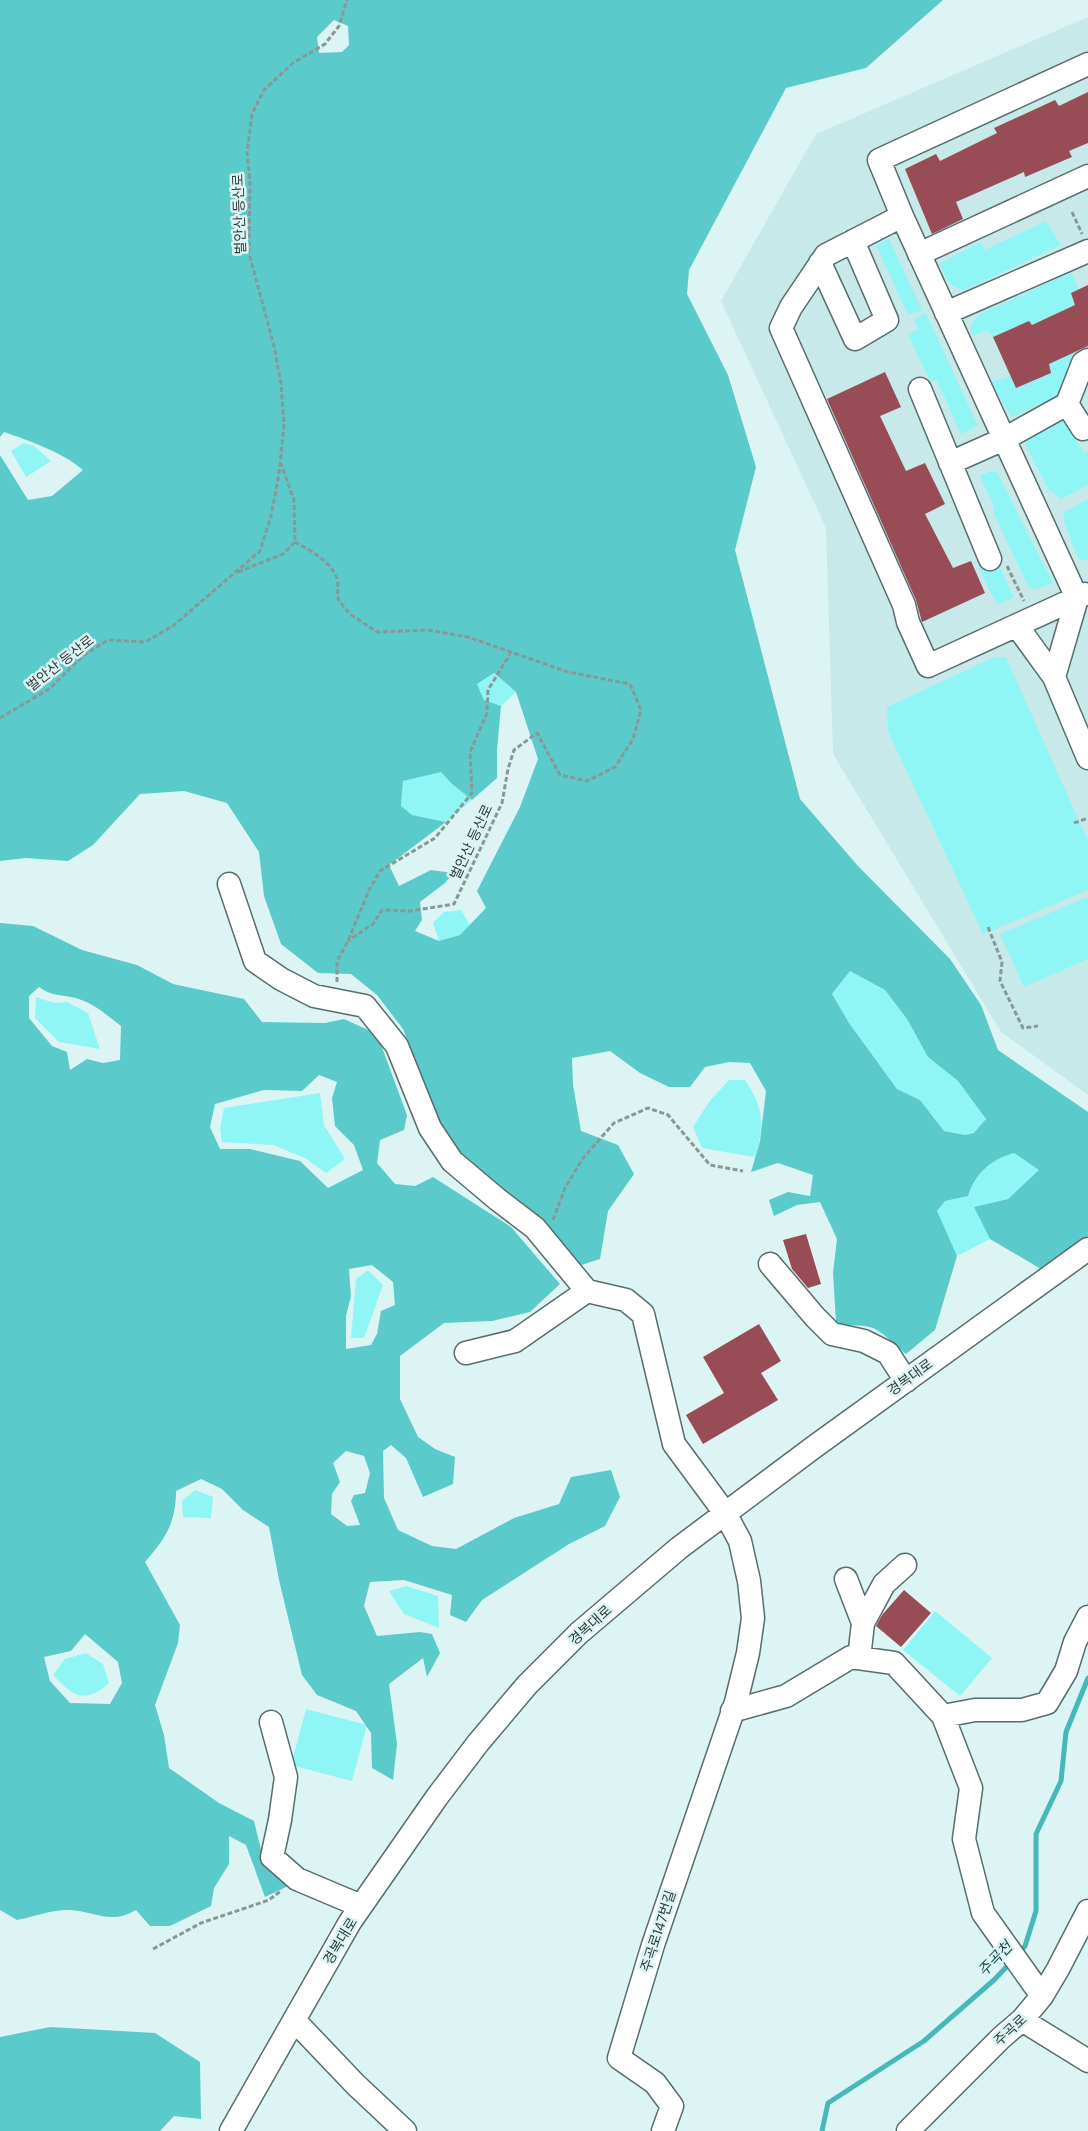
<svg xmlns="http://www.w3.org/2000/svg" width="1088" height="2131" viewBox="0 0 1088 2131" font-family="'DM Sans','Noto Sans KR',sans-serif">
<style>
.built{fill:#c8e9e9}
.green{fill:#90f5f5}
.forest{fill:#5bcacb;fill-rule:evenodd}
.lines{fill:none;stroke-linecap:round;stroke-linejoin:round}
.stream{stroke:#46b8b9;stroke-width:5}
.building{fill:#974c56}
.minor-casing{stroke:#586d6d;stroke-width:25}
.path{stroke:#889898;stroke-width:3;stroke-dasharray:5 2.5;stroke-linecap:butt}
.minor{stroke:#fff;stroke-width:22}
.labels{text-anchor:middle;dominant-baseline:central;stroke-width:5;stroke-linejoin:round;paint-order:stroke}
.street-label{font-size:14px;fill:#313b3a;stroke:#ddf4f4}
.water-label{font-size:15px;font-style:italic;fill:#1a4c4c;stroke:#ddf4f4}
</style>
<rect width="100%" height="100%" fill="#ddf4f4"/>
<path class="built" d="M1088 17V1095L1001 1032 833 754 826 528 721 301 816 134Z"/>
<path class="green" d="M1046 221 1061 245 964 290C948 287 945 277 940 263L981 242 985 250Z
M889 239 922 310 908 315 876 245Z
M1071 272 1079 289 1071 293 1075 305 1032 325 1029 321 993 337 987 330 972 336C970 325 972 321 980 314Z
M926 313 978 426 961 434 937 380 931 383 908 334 918 329 914 319Z
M1088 346V352L1062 395 1012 417 990 382 1011 376 1017 388 1051 373 1049 364Z
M1064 418 1084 453 1088 451V485L1061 499 1049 490 1025 444 1027 435Z
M24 443 34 446 51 461 26 477 11 451Z
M989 472H997L1053 583 1034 590 1028 586 993 512 994 507 980 476Z
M1088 499V561H1087L1078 558 1064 521V512Z
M995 557 1014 598 997 604 978 567Z
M995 657H1006L1088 841V890L983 934 888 731 887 707Z
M494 673 516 692 501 706 484 700 477 684Z
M441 771 452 784 472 800 446 822 411 815 401 806 403 781Z
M1088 897V959L1024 987 1000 934Z
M461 910 470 925 460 935 439 941 433 923 444 912Z
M850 971 885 990 907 1019 928 1057 958 1081 986 1119 975 1133 965 1135 944 1131 920 1100 897 1089 849 1023 832 994Z
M36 997 54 1003 67 1002 88 1013 100 1049 59 1042 35 1018Z
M729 1080H745C764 1109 765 1124 755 1157L702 1148 693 1127 709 1102Z
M320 1093 324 1125 345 1159 326 1173 305 1158 273 1145 222 1142 220 1129 224 1108Z
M1014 1153 1040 1170 1008 1199 974 1207 990 1239 957 1256 936 1211 945 1201 968 1196C975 1173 992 1159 1014 1153Z
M368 1270 383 1285 364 1338H351L356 1279Z
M195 1490 213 1497 211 1518 183 1517 182 1501Z
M406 1586 438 1596 439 1628 404 1614 389 1591Z
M935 1611 992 1658 960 1696 903 1650Z
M86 1653 103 1664 109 1683C84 1705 73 1696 53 1675L65 1659Z
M306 1709 367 1725 352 1781 291 1765Z"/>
<path class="forest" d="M0 0H943L866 68 786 88 689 270 687 294 728 375 756 467 735 550 800 799 858 866 950 959 981 1005 998 1050 1088 1112V1236L1041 1269 990 1239 974 1207 1008 1199 1039 1170 1014 1153C992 1159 975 1173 968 1196L945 1201 937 1211 957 1256 935 1330 906 1354C896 1346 886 1335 875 1329 863 1323 850 1328 836 1322L833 1273 837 1239 820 1202 797 1205 774 1216 769 1200 788 1192 810 1196 813 1175 778 1163 751 1172 760 1141 766 1091 750 1063 729 1062 705 1067 690 1087H669L640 1073 610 1051 572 1058 573 1085 581 1131 618 1145 634 1174 608 1211 600 1259 575 1267 458 1157 437 1116 403 1029 377 995 351 974 318 973 281 944 264 896 259 852 227 803 184 791 140 794 93 845 68 861 26 858 0 861V455L28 500 52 496 83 470C62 452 30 441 4 432L0 437ZM334 20 348 26 349 45 342 52 319 53 317 37ZM494 673 516 692 538 759 520 807 477 891 486 908 460 935 439 941 415 931 422 920 420 902 445 883 453 873 431 870 399 886 389 865 446 822 412 815 401 806 403 781 441 772 452 784 472 800 497 778V750L501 706 484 700 477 684ZM850 971 885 990 907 1019 928 1057 958 1081 986 1119 974 1133 965 1135 944 1131 920 1100 897 1089 849 1023 832 994Z
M0 923 33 926 82 950 137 965 173 984 244 999 262 1022 325 1023 344 1019 377 1034 407 1115 404 1130 380 1140 377 1163 395 1184 415 1186 433 1177 511 1227 560 1284 530 1312 492 1321 444 1323 400 1356V1399L418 1437 435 1449 455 1457 453 1484 423 1497 406 1458 391 1445 383 1451 384 1498 398 1530 432 1546 456 1549 514 1518 559 1504 571 1477 611 1470 620 1497 605 1526 569 1544 482 1600 466 1622 450 1615 452 1595 404 1580 370 1582 364 1606 377 1636 420 1632 432 1634 440 1653 427 1677 423 1658 389 1684 397 1744 393 1780 372 1768 371 1733 356 1711 317 1695 302 1675 279 1580 269 1527 243 1510 222 1489 201 1479 176 1491C176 1523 165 1539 145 1562L180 1625 178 1643 155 1705 164 1735 169 1768 219 1803 254 1821 264 1862 288 1886 265 1897 246 1845 229 1836V1864L214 1888 211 1906 170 1926H150L136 1910C110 1926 93 1910 67 1910 51 1910 33 1917 17 1920L0 1910ZM39 987C55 999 67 993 84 1001 97 1006 109 1017 121 1026L120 1060 103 1063 87 1059 70 1070 67 1052 52 1046 29 1018V996ZM319 1075 337 1082 332 1098 335 1126 354 1145 363 1170 328 1188 300 1161 250 1149H220L210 1127 215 1104 264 1090 302 1091ZM372 1265 393 1282 395 1305 381 1311 377 1334 371 1345 346 1349V1316L351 1296 349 1269ZM346 1451 364 1456 370 1473 365 1493 354 1495 351 1501 360 1525 347 1526 331 1514 332 1494 340 1482 333 1463ZM85 1634 118 1662 122 1683 110 1704 70 1703 50 1681 44 1657 71 1651Z
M50 2027 155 2033 200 2062 201 2119 174 2116 160 2131H0V2037Z"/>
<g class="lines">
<path class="stream" d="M1019 1953 1025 1946 1036 1911V1834L1061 1781 1066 1732 1088 1678
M822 2131 828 2103 924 2041 994 1980 1012 1961"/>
</g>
<path class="building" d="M1088 92V143L1069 151 1072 157 1025 177 1024 172 956 202 963 219 932 234 905 169 936 154 940 161 997 133 994 128 1055 100 1059 106Z
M1088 285V346L1049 364 1051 373 1016 388 993 337 1029 321 1032 325 1075 305 1071 293Z
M885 372 901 407 880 416 906 471 925 463 945 504 925 514 953 568 971 561 985 593 922 622 916 600 827 399Z
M806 1234 821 1284 808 1288 792 1269 783 1240Z
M759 1324 781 1361 761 1373 778 1400 703 1444 686 1415 724 1393 703 1357Z
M904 1590 931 1613 901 1647 876 1626 882 1615Z"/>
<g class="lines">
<g class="minor-casing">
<path id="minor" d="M902 216 826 255 791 307 781 328 904 605 908 622 928 666 1085 594
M919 254 1088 176
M820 263 855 339 887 320 853 241
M946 313 1088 251
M920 389 990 559
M1067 404 1083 429 1088 427
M950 463 1004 439 1067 404 1083 363 1088 360
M1017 626 1054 677 1088 758
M1054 677 1077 598 902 216 879 160 1088 64
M229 884 255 961 281 979 314 996 365 1006 397 1046 430 1128 452 1161 497 1199 535 1228 587 1291 626 1300 643 1314 674 1444 725 1513 740 1541 749 1581 753 1618 748 1653 736 1702 653 1945 619 2058 655 2083 672 2106 663 2131
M770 1264 815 1317 832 1334 864 1341 888 1353 906 1381
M466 1353 515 1341 587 1291
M846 1579 863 1623 859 1658
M863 1623 884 1584 905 1565
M732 1711 786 1696 851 1657 894 1663 943 1716 971 1788 964 1839 983 1913 1042 1996
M943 1716 975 1710H1022L1047 1703 1066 1671 1075 1642 1088 1617
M271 1722 286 1777 280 1820 272 1857 297 1879 361 1906
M294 2020 355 2084 405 2131
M1022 2020 1088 2061
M231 2131 350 1922 437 1797 478 1743 527 1685 579 1633 679 1548 814 1447 1088 1249
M908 2131 1002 2037 1022 2020 1042 1996 1058 1969 1088 1911"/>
</g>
<path class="path" d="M1072 212 1082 234
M295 542C315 553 344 568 337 595L339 601 350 614 377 632 428 630 468 637 568 672 630 684 641 710 633 739 615 767 587 781 560 775 537 733 514 750 508 769 502 803 454 904 411 911 382 910 373 924 348 941
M1007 566 1024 601
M238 572 283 554 295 542 294 500 281 464
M0 718 49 689 84 655 108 640 145 642 173 626 260 551 271 516 279 474 284 425 281 384 274 346 249 253 250 180 247 153 252 114 264 90 293 63 325 44 339 26 347 0
M1074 823 1088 818
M988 927 1002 962 1000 981 1023 1028 1038 1026
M337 982V961L348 941 369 890 380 871 435 838 472 793 470 752 487 713 488 690 510 654
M553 1220 565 1188 583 1158 614 1123 648 1108 668 1115 710 1165 743 1171
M153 1949 201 1923 269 1900 282 1890"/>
<use href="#minor" class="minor"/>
</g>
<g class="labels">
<g class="street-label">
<text transform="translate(239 214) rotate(-92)">벌안산 등산로</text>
<text transform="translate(60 663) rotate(-38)">벌안산 등산로</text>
<text transform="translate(471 842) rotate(-65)">벌안산 등산로</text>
<text transform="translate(910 1377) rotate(-36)">경복대로</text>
<text transform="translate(590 1625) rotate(-42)">경복대로</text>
<text transform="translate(658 1931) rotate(-72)">주곡로147번길</text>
<text transform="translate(340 1941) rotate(-59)">경복대로</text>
<text transform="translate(1010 2030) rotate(-43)">주곡로</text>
</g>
<g class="water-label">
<text transform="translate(995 1959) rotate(-46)">주곡천</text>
</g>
</g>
</svg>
